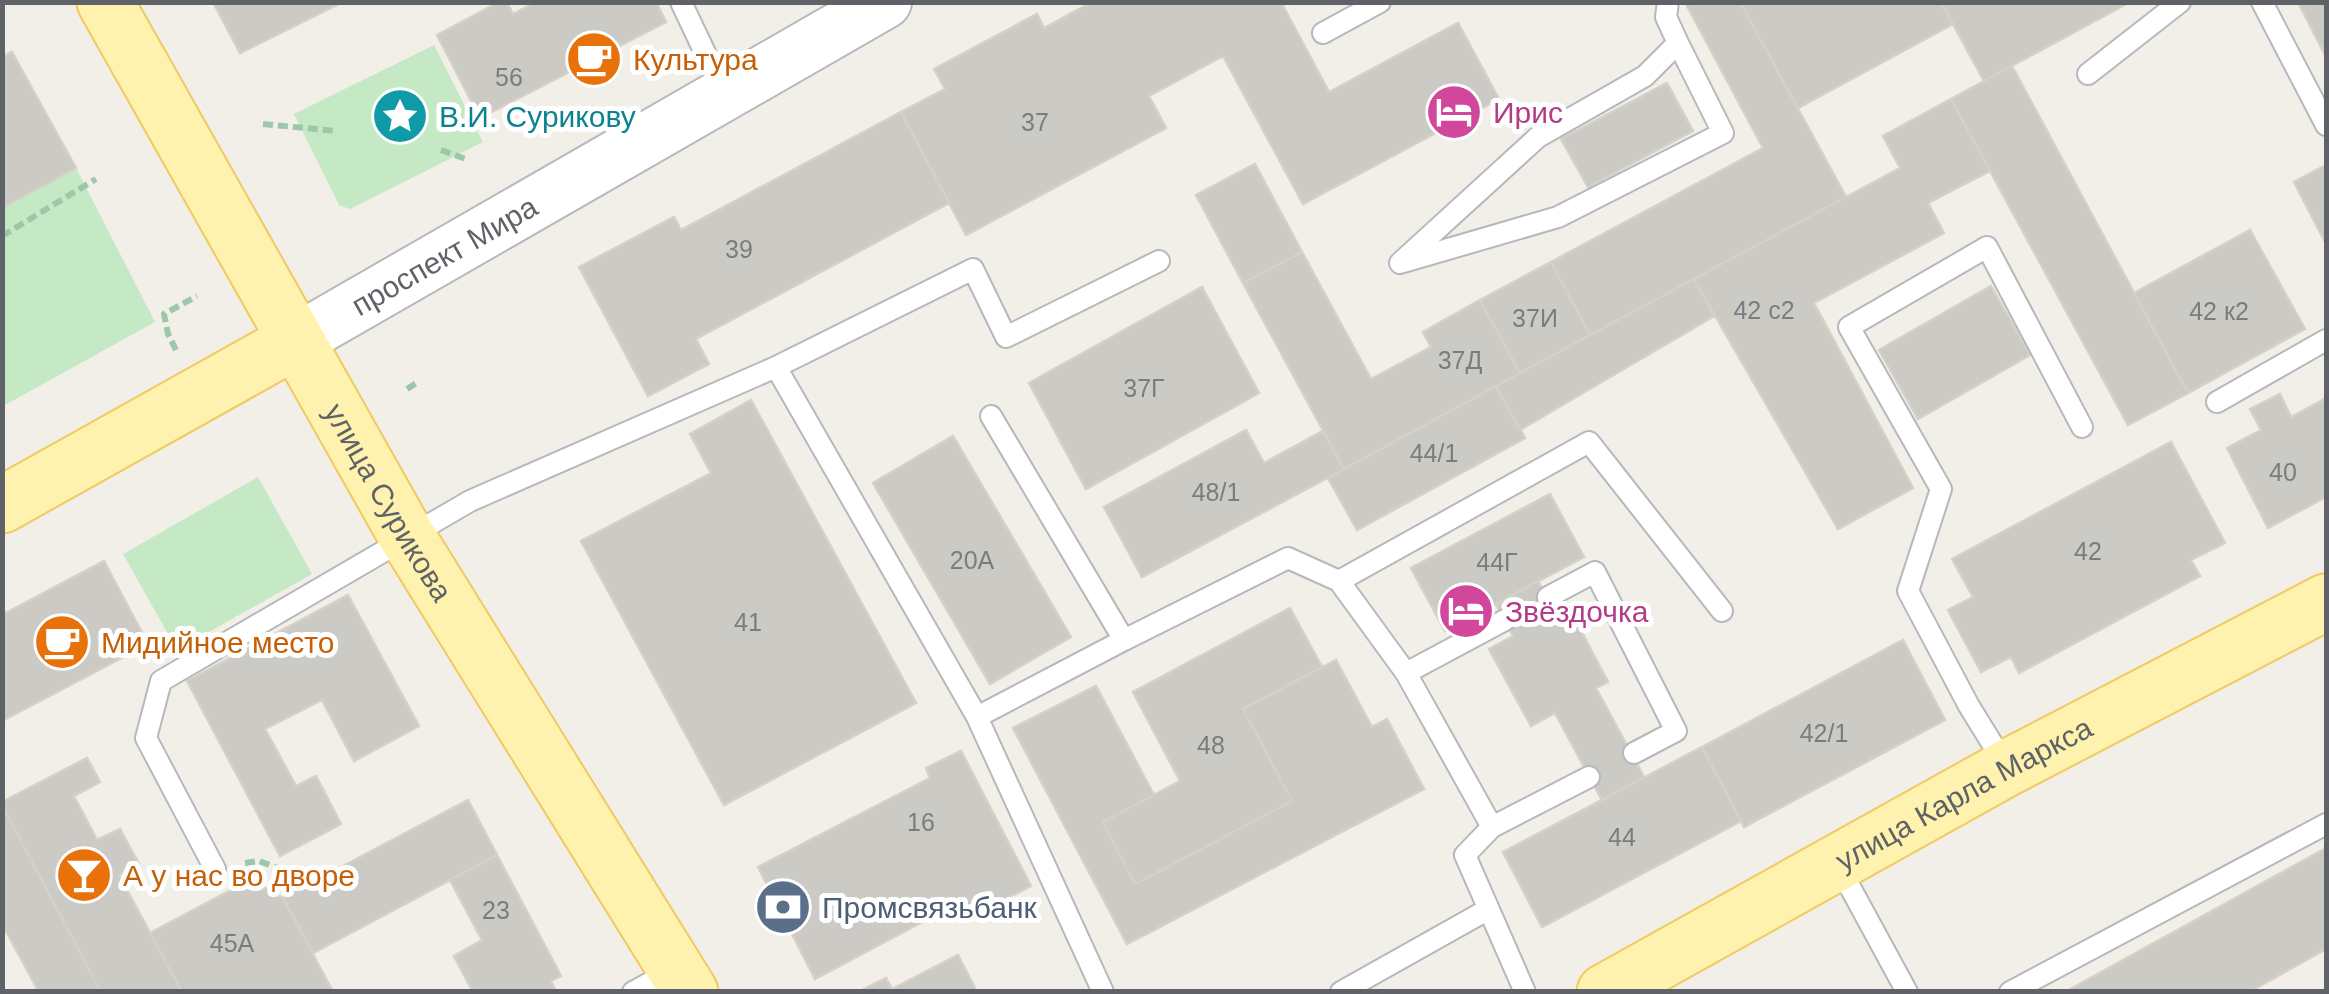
<svg xmlns="http://www.w3.org/2000/svg" width="2329" height="994" viewBox="0 0 2329 994" font-family="Helvetica,sans-serif">
<style>
.green{fill:#c5e8c5}
.building{fill:#cccac5;stroke:#d6d1c6;stroke-width:2.5}
.lines{fill:none;stroke-linecap:round;stroke-linejoin:round}
.lane-casing{stroke:#b5b8bc;stroke-width:24}
.secondary-casing{stroke:#b6babf;stroke-width:56}
.primary-casing{stroke:#f2c960;stroke-width:59}
.path{stroke:#9cc7a9;stroke-width:6;stroke-dasharray:10 5;stroke-linecap:butt}
.lane{stroke:#fff;stroke-width:20}
.secondary{stroke:#fff;stroke-width:52}
.primary{stroke:#fff2af;stroke-width:55}
.labels{text-anchor:middle;dominant-baseline:central;stroke-width:10;stroke-linejoin:round;paint-order:stroke}
.number-label{font-size:25px;fill:#7a7d7f}
.food-label{font-size:30px;fill:#c56008;stroke:#fff;text-anchor:start}
.hotel-label{font-size:30px;fill:#b23c85;stroke:#fff;text-anchor:start}
.culture-label{font-size:30px;fill:#0d838f;stroke:#fff;text-anchor:start}
.street-label{font-size:30px;fill:#5f6368;stroke:#fff}
.service-label{font-size:30px;fill:#4e5e75;stroke:#fff;text-anchor:start}
</style>
<rect width="100%" height="100%" fill="#f1efe8"/>
<path class="green" d="M434 45 483 142 350 209 339 205 294 114Z
M76 168 155 322 3 406V208Z
M258 477 312 574 177 650 123 554Z"/>
<path class="building" d="M213 2H343L240 53Z
M499 2H507L513 14 536 2H656L666 22 480 118 437 35Z
M1092 2H1281L1329 92 1458 23 1499 99 1303 204 1223 56 1149 96 1166 128 966 235 901 112 945 89 934 69 1037 14 1044 28Z
M1740 2H1941L1953 24 1798 108Z
M1740 2 1846 197 1590 335 1551 262 1763 148 1686 4Z
M1945 2H2130L1984 81 1942 4Z
M2298 2H2326V57Z
M12 52 76 168 2 208V57Z
M2012 66 2188 393 2128 425 1951 99Z
M1667 83 1693 131 1588 187 1561 139Z
M1951 99 1990 171 1928 203 1944 233 1814 303 1913 488 1838 529 1694 279 1900 168 1883 136Z
M901 112 949 203 696 339 709 364 648 396 579 267 674 217 681 230Z
M1255 164 1302 252 1243 283 1196 195Z
M2326 165V244L2294 182Z
M2250 230 2305 329 2188 393 2134 293Z
M1302 252 1371 379 1431 347 1423 332 1480 300 1520 373 1344 469 1243 283Z
M1551 262 1590 335 1520 373 1480 300Z
M1694 279 1714 316 1520 430 1496 386Z
M1991 286 2030 355 1918 419 1879 350Z
M1202 287 1259 393 1086 489 1029 383Z
M1496 386 1525 438 1357 530 1328 478Z
M2280 394 2291 417 2326 398V497L2268 528 2227 448 2261 430 2250 409Z
M751 400 916 703 724 805 581 541 711 473 690 434Z
M1246 430 1264 463 1323 431 1344 469 1142 577 1104 507Z
M953 436 1071 637 990 684 873 483Z
M2171 442 2225 543 2191 560 2200 576 2019 673 2011 657 1981 672 1948 610 1973 597 1952 559Z
M1550 494 1584 557 1445 631 1411 568Z
M104 561 148 644 2 721V615Z
M1538 581 1557 614 1569 608 1608 682 1596 688 1644 777 1602 800 1555 713 1531 726 1489 649 1513 636 1496 604Z
M348 595 419 726 354 761 322 700 265 729 296 786 316 776 341 824 280 856 187 681Z
M1290 608 1322 667 1243 709 1292 801 1135 884 1103 822 1180 781 1133 692Z
M1903 640 1945 720 1744 827 1702 747Z
M1336 660 1372 727 1387 719 1424 789 1127 944 1013 728 1096 686 1154 795 1103 822 1135 884 1292 801 1243 709Z
M1702 747 1741 821 1542 927 1503 852Z
M961 751 1031 886 966 919 958 903 815 979 758 867 930 778 926 768Z
M87 758 100 782 74 796 97 840 120 829 139 864 119 875 182 992H101L2 805V802Z
M468 800 497 855 313 953 283 898Z
M2 805 101 992H39L2 924Z
M2326 848V949L2249 992H2065Z
M497 855 561 976 551 981 556 992H473L454 956 482 940 450 880Z
M250 880 283 898 333 992H182L150 933Z
M958 955 977 992H858L886 978 892 989Z"/>
<g class="lines">
<g class="lane-casing">
<path id="lane" d="M681 2 724 93
M1668 2 1666 17 1678 43 1645 76 1538 137 1400 263 1558 217 1723 133 1678 43
M2262 2 2326 125
M1323 33 1380 2
M2088 74 2180 2
M776 367 977 717 1103 992
M2217 402 2326 340
M1339 581 1589 442 1722 611
M1548 597 1595 572 1676 731 1634 753
M1124 640 1288 558 1339 581 1406 673 1492 827 1465 855 1525 992
M1406 673 1505 620
M977 717 1124 640 991 416
M2006 766 1969 706 1908 591 1941 489 1849 327 1987 247 2082 427
M1492 827 1589 777
M1838 865 1907 992
M215 869 146 738 161 681 470 501 776 367 973 269 1006 337 1159 261
M633 992 675 969
M1341 992 1487 910
M2010 992 2326 824"/>
</g>
<g class="secondary-casing">
<g id="secondary">
<path id="s1" d="M295 341 885 2"/>
</g>
</g>
<g class="primary-casing">
<g id="primary">
<path id="s2" d="M105 2 406 535 690 992"/>
<path d="M2 505 295 341"/>
<path id="s3" d="M1605 992 2007 768 2326 602"/>
</g>
</g>
<path class="path" d="M263 124 336 131
M441 150 466 159
M2 236 96 179
M176 350 168 334 164 314 197 296
M407 389 418 382
M245 863 259 861 291 873"/>
<use href="#lane" class="lane"/>
<use href="#secondary" class="secondary"/>
<use href="#primary" class="primary"/>
</g>
<defs>
<g id="cafe-disc" transform="scale(2.875)"><circle r="9.5" fill="#e8710a" stroke="#fff"/><path d="M-5.5-4.5H6V0H3Q3 3.5 0 3.5H-2.5Q-5.5 3.5-5.5 0ZM3-3.2v2h1.7v-2ZM-6 4.5H4V6H-6Z" fill="#fff"/></g>
<g id="hotel-disc" transform="scale(2.875)"><circle r="9.5" fill="#d1479c" stroke="#fff"/><path d="M-6-4.5h1.5V1H6V5H4.5V3h-9V5H-6ZM-4 0a1.8 1.8 0 1 1 3.6 0ZM.5 0V-2.5h3Q6-2.5 6 0Z" fill="#fff"/></g>
<g id="sight-disc" transform="scale(2.875)"><circle r="9.5" fill="#0f9aa8" stroke="#fff"/><path d="M0-6L1.8-2.2L6-1.7L2.9 1.2L3.7 5.4L0 3.3L-3.7 5.4L-2.9 1.2L-6-1.7L-1.8-2.2Z" fill="#fff"/></g>
<g id="bar-disc" transform="scale(2.875)"><circle r="9.5" fill="#e8710a" stroke="#fff"/><path d="M-6-5H6L.8 .8V4.5H3.5V6h-7V4.5H-.8V.8Z" fill="#fff"/></g>
<g id="bank-disc" transform="scale(2.875)"><circle r="9.5" fill="#5c6f8a" stroke="#fff"/><path d="M-6-4H6V4H-6ZM0-2.3a2.3 2.3 0 1 0 0 4.6a2.3 2.3 0 1 0 0-4.6Z" fill="#fff"/></g>
</defs>
<g fill-rule="evenodd">
<use href="#cafe-disc" x="594" y="59"/>
<use href="#hotel-disc" x="1454" y="112"/>
<use href="#sight-disc" x="400" y="116"/>
<use href="#hotel-disc" x="1466" y="611"/>
<use href="#cafe-disc" x="62" y="642"/>
<use href="#bar-disc" x="84" y="875"/>
<use href="#bank-disc" x="783" y="907"/>
</g>
<g class="labels">
<g class="number-label">
<text x="509" y="77">56</text>
<text x="1035" y="122">37</text>
<text x="739" y="249">39</text>
<text x="1764" y="310">42 с2</text>
<text x="2219" y="311">42 к2</text>
<text x="1535" y="318">37И</text>
<text x="1460" y="360">37Д</text>
<text x="1144" y="388">37Г</text>
<text x="1434" y="453">44/1</text>
<text x="2283" y="472">40</text>
<text x="1216" y="492">48/1</text>
<text x="2088" y="551">42</text>
<text x="972" y="560">20А</text>
<text x="1497" y="562">44Г</text>
<text x="748" y="622">41</text>
<text x="1824" y="733">42/1</text>
<text x="1211" y="745">48</text>
<text x="921" y="822">16</text>
<text x="1622" y="837">44</text>
<text x="496" y="910">23</text>
<text x="232" y="943">45А</text>
</g>
<g class="food-label">
<text x="633" y="59">Культура</text>
<text x="101" y="642">Мидийное место</text>
<text x="123" y="875">А у нас во дворе</text>
</g>
<g class="hotel-label">
<text x="1493" y="112">Ирис</text>
<text x="1505" y="611">Звёздочка</text>
</g>
<g class="culture-label">
<text x="439" y="116">В.И. Сурикову</text>
</g>
<g class="street-label">
<text stroke="none"><textPath href="#s1" startOffset="172">проспект Мира</textPath></text>
<text stroke="none"><textPath href="#s2" startOffset="575">улица Сурикова</textPath></text>
<text stroke="none"><textPath href="#s3" startOffset="410">улица Карла Маркса</textPath></text>
</g>
<g class="service-label">
<text x="822" y="907">Промсвязьбанк</text>
</g>
</g>
<rect width="2329" height="994" fill="none" stroke="#5f6368" stroke-width="10"/>
</svg>
